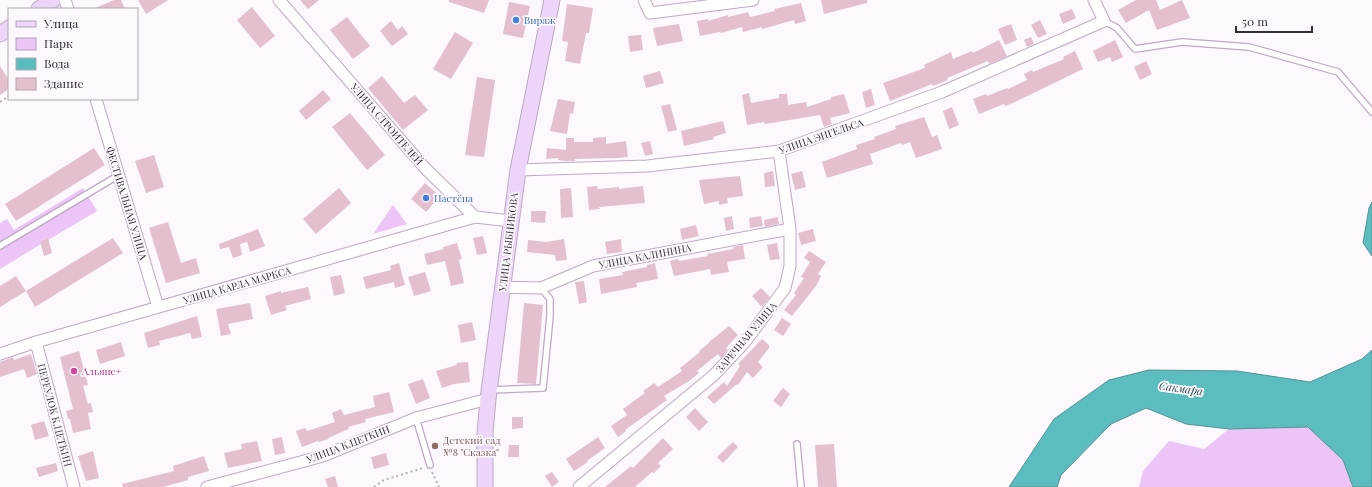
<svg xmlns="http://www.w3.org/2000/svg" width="1372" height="487" viewBox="0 0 1372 487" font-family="'Playfair Display',serif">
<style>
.green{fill:#ecc4f7}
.water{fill:#5cbdc0;stroke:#509297}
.building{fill:#e4bfcf}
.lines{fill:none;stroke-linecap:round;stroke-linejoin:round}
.lane-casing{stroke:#bea8c5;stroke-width:8}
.street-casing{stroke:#bea8c5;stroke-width:13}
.secondary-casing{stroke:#bea8c5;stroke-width:17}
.path{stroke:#b5afb7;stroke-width:2;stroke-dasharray:2 3;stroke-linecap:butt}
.lane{stroke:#fff;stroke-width:5.5}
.street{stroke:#fff;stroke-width:11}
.secondary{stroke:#ecd5f8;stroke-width:15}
.shop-dot{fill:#3f7fe0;stroke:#fdf8fe;stroke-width:1.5}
.hotel-dot{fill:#d1479c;stroke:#fdf8fe;stroke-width:1.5}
.education-dot{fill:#8d6e63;stroke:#fdf8fe;stroke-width:1.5}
.labels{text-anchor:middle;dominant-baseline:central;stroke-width:3.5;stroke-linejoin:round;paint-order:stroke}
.shop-label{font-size:10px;fill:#366cbe;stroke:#fdf8fe;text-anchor:start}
.street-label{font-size:10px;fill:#352d38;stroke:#fdf8fe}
.hotel-label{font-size:10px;fill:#b23c85;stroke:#fdf8fe;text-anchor:start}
.education-label{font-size:10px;fill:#785e54;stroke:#fdf8fe;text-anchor:start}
.water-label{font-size:11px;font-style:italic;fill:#214e4f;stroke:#fdf8fe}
</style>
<rect width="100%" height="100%" fill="#fdf8fe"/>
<path class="green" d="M83 188 97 211 48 240 47 238 40 241 41 244 0 269V223L7 219 14 230Z
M393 205 407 224 373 234Z
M1308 427 1343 460 1353 487H1139L1143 471 1169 441 1204 449 1229 429Z"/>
<path class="water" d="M1372 202V256L1363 243 1369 208Z
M1372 350V487H1353L1343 460 1308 427 1229 429 1186 424 1146 408 1111 424 1061 475 1057 487H1009L1054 419 1109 380 1149 370 1237 371 1310 382 1362 359Z"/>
<path class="building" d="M114 0H121L125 9H93Z
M138 0H168L146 14Z
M300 0H319L308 9Z
M449 0H489L484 13 449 2Z
M821 0H867V3L824 14Z
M1136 0H1156L1160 10 1182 0 1190 18 1157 30 1149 10 1126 23 1118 10Z
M509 2 530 6 523 38 503 34Z
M801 3 806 21 795 24 794 20 762 29V27L743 32 742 27 721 33 720 32 700 36 697 21 708 19V21L728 15V17L748 12 750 17 775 11 774 9Z
M567 4 593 8 589 33H586L580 64 565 61 568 42 562 41Z
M252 7 275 36 260 48 237 20Z
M1072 9 1076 18 1063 24 1059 14Z
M347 17 370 46 353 59 330 30Z
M1040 20 1047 34 1038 38 1031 25Z
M391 21 398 30 402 26 408 34 392 46 380 31Z
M679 24 683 41 657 46 653 28Z
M1011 24 1017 40 1005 45 998 29Z
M455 32 473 43 451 79 433 69Z
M641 35 643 50 630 52 628 36Z
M1031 37 1034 44 1027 47 1024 40Z
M999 40 1007 56 989 64 988 61 947 78 948 80 933 86 932 84 890 101 883 83 925 68 924 65 951 52 953 59 972 51 973 53Z
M1115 40 1123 57 1112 62 1110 57 1098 62 1093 51Z
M1075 51 1083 69 1013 103 1005 106 1004 104 979 114 973 99 986 94 987 96 1007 88 1008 89 1027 80 1024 74 1032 70 1033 72 1064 59 1063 57Z
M1146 61 1152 74 1140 80 1134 67Z
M0 66 9 80V89L0 95Z
M660 71 664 83 646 88 643 76Z
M382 76 404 103 415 95 428 110 403 130 368 88Z
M477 77 495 80 484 157 465 155Z
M871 89 875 105 866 108 862 92Z
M323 90 331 99 306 120 299 111Z
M749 93 751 103 779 98V94H787L788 105 806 102 807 107 831 99V97L844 94 850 113 830 118 832 124 824 127 820 115 765 124 764 122 747 125 742 95Z
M558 99 575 102 573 114 570 113 567 134 550 131Z
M670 104 677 130 668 132 661 106Z
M952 107 959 125 949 129 943 111Z
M350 113 385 155 367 170 332 127Z
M924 117 932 137 937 135 942 149 916 158 910 142 902 145 901 143 870 154 873 164 827 178 822 162 857 149 856 145 875 139 874 137 896 129 895 126Z
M723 121 726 133 713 137 714 139 684 146 681 131Z
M606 137V144L626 141 628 157 617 158 575 159V161H566L558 160V158L546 159 547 148 566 150V138H574V142H593V138Z
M650 141 653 154 645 156 641 143Z
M94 148 105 165 16 221 5 204Z
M154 155 164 187 146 193 135 161Z
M773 171 775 186 765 187 764 173Z
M802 171 806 187 795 190 791 174Z
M740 176 743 196 727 198 728 203 719 205V201L704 204 699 180Z
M425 183 440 196 426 212 411 199Z
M597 186 598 189 619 187V189L643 186 645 203 599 207 600 209 589 210 587 187Z
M339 188 351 203 316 234 303 219Z
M571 188 573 217 561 218 560 189Z
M531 211H546L545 223 531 222Z
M732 216 734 229 726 231 724 218Z
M761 216 763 226 750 228 749 218Z
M778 217 779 224 765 227 764 220Z
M168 222 181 263 196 258 200 273 166 283 149 228Z
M696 225 699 236 682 240 680 229Z
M258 229 265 246 250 252 247 242 240 244 242 255 233 258 229 247 220 249 219 244Z
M813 229 816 241 801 245 798 233Z
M483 236 487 253 477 255 473 238Z
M48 238 52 253 44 256 40 241Z
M113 238 123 253 35 307 26 291Z
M564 239 567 260 556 261 555 255 527 252 528 240 546 242Z
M621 239 622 252 607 254 605 242Z
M457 243 462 259 459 260 464 283 451 286 445 261 427 265 424 254 444 249 443 247Z
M777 243 780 259 770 260 767 245Z
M743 245 745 259 727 262 729 272 711 275 710 269 674 276 670 261 678 259 679 261 708 256 707 254 733 249V247Z
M809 251 826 262 818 274 821 276 816 286 792 316 784 310 796 295 794 293 804 278 801 277 810 262 804 258Z
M399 263 405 285 395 288 394 282 366 289 363 277 391 270 390 266Z
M655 263 658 279 636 283 637 287 601 294 599 279 623 275 622 272 647 267V265Z
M425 272 431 291 414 296 408 277Z
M341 275 345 293 334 296 330 277Z
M16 276 26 291 0 307V286Z
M584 281 587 302 579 304 575 282Z
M308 287 311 299 285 306 287 310 271 315 265 296 281 291V293Z
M761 288 770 297 762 307 752 296Z
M250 303 253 319 228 324 231 334 221 336 216 309Z
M524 303 543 305 536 384 517 383Z
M197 316 202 337 192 339 190 333 159 341 160 345 148 348 144 333Z
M782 318 791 324 783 336 774 330Z
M472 322 476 340 461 343 458 325Z
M729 326 738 335 726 348 728 350 721 358 718 354 697 371 699 373 689 381 664 396 667 400 625 430 626 431 618 437 611 426 627 415 623 409 645 393 643 391 654 383 658 387 682 371 680 368 700 352 699 351 709 343V342Z
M762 339 769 345V348L758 362 763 367 753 378 747 372 738 385 737 384 714 404 707 397 724 382 727 386 740 366 738 364Z
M121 342 125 356 100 364 96 350Z
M79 351 88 385 83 386 88 404 91 403 93 412 88 413 91 429 73 433 70 419H68L66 411 73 409 60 357Z
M31 354 37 374 27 378 24 369 0 377V362L13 357 14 360Z
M468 362 470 382 454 384 442 388 436 371 457 365 456 363Z
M423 379 430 398 416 404 408 384Z
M783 388 790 394 781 407 773 401Z
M389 392 394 412 365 419 366 422 348 427 349 429 328 438 329 439 319 442 318 441 302 447 296 431 305 428 307 431 335 422 332 413 341 409 344 415 375 407 373 396Z
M695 408 708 422 699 431 686 417Z
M512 417H523V428L512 429Z
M44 421 49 436 35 440 31 425Z
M282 437 285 453 275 455 272 439Z
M598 437 605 448 587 461 588 462 574 471 566 459Z
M663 438 673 449 658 463 661 466 654 473 652 472 635 487H605L631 466 633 468Z
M257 441 262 461 228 468 224 453 242 449 241 444Z
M733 442 738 447 723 463 717 457Z
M834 444 837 487H818L815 445Z
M509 445H519V457H508Z
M93 451 99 478 86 481 78 456Z
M386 453 389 465 374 469 371 457Z
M204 456 209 471 188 477V480L163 487H123L122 484 174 471 173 466Z
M56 463 58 471 39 477 36 468Z
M552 472 559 482 552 487 545 476Z
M335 476 338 487H328L325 479Z"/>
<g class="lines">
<g class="lane-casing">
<path id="lane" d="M1104 21 1117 28 1135 49 1182 42 1249 47 1338 72 1372 112
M0 246 119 175
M490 390 543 388 550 316V299L541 288
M416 418 430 465
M797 444 801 487"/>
</g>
<g class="street-casing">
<path id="street" d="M65 0 68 9
M279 0 425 168 475 217 511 221
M644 0 650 13 753 0
M96 99 158 307
M518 170 647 166 779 151 942 92 1104 21 1094 0
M502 287 541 288 593 266 790 229
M36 342 74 487
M0 354 36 342 475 217
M207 487 323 456 416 418 488 399
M579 487 714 375 745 342 785 288 790 266V229L779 151"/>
</g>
<g class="secondary-casing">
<path id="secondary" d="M39 9 53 0
M0 34 9 28
M485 487V433L488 399 518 170 552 0"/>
</g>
<path class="path" d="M0 102 9 96
M432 472 439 487
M374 487 384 480 423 468"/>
<use href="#lane" class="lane"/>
<use href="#street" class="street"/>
<use href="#secondary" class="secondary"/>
</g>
<g class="shop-dot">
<circle cx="516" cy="20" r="4"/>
<circle cx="426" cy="198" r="4"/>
</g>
<circle class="hotel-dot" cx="74" cy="371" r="4"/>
<circle class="education-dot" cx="435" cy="446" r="4"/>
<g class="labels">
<g class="shop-label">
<text x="524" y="20">Вираж</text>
<text x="434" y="198">Настёна</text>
</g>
<g class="street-label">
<text transform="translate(387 124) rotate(49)">УЛИЦА СТРОИТЕЛЕЙ</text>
<text transform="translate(821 136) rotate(-19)">УЛИЦА ЭНГЕЛЬСА</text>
<text transform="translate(127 203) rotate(73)">ФЕСТИВАЛЬНАЯ УЛИЦА</text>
<text transform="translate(508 242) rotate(-83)">УЛИЦА РЫБНИКОВА</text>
<text transform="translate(645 256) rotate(-11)">УЛИЦА КАЛИНИНА</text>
<text transform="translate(237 285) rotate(-16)">УЛИЦА КАРЛА МАРКСА</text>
<text transform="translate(746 337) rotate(-50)">ЗАРЕЧНАЯ УЛИЦА</text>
<text transform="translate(55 415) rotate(75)">ПЕРЕУЛОК К.ЦЕТКИН</text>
<text transform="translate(348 444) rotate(-21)">УЛИЦА К.ЦЕТКИН</text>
</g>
<g class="hotel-label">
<text x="82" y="371">Альянс+</text>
</g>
<g class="education-label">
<text x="443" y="440">Детский сад<tspan x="443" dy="12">№8 "Сказка"</tspan></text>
</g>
<g class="water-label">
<text transform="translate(1181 388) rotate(8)">Сакмара</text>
</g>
</g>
<rect x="8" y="8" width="130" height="92" fill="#fdf8fe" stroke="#ada7af"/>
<rect x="16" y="21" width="20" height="6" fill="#ecd5f8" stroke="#ada7af"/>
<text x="44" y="28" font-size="12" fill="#352d38">Улица</text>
<rect x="16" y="38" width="20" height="12" fill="#ecc4f7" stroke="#ada7af"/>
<text x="44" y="48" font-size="12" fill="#352d38">Парк</text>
<rect x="16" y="58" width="20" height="12" fill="#5cbdc0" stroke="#ada7af"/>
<text x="44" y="68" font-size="12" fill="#352d38">Вода</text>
<rect x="16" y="78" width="20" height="12" fill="#e4bfcf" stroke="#ada7af"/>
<text x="44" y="88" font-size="12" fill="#352d38">Здание</text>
<path d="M1236 26v6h76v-6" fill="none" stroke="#352d38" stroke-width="2"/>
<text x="1242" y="26" font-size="12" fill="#352d38" stroke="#fdf8fe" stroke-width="3" paint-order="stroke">50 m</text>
</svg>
